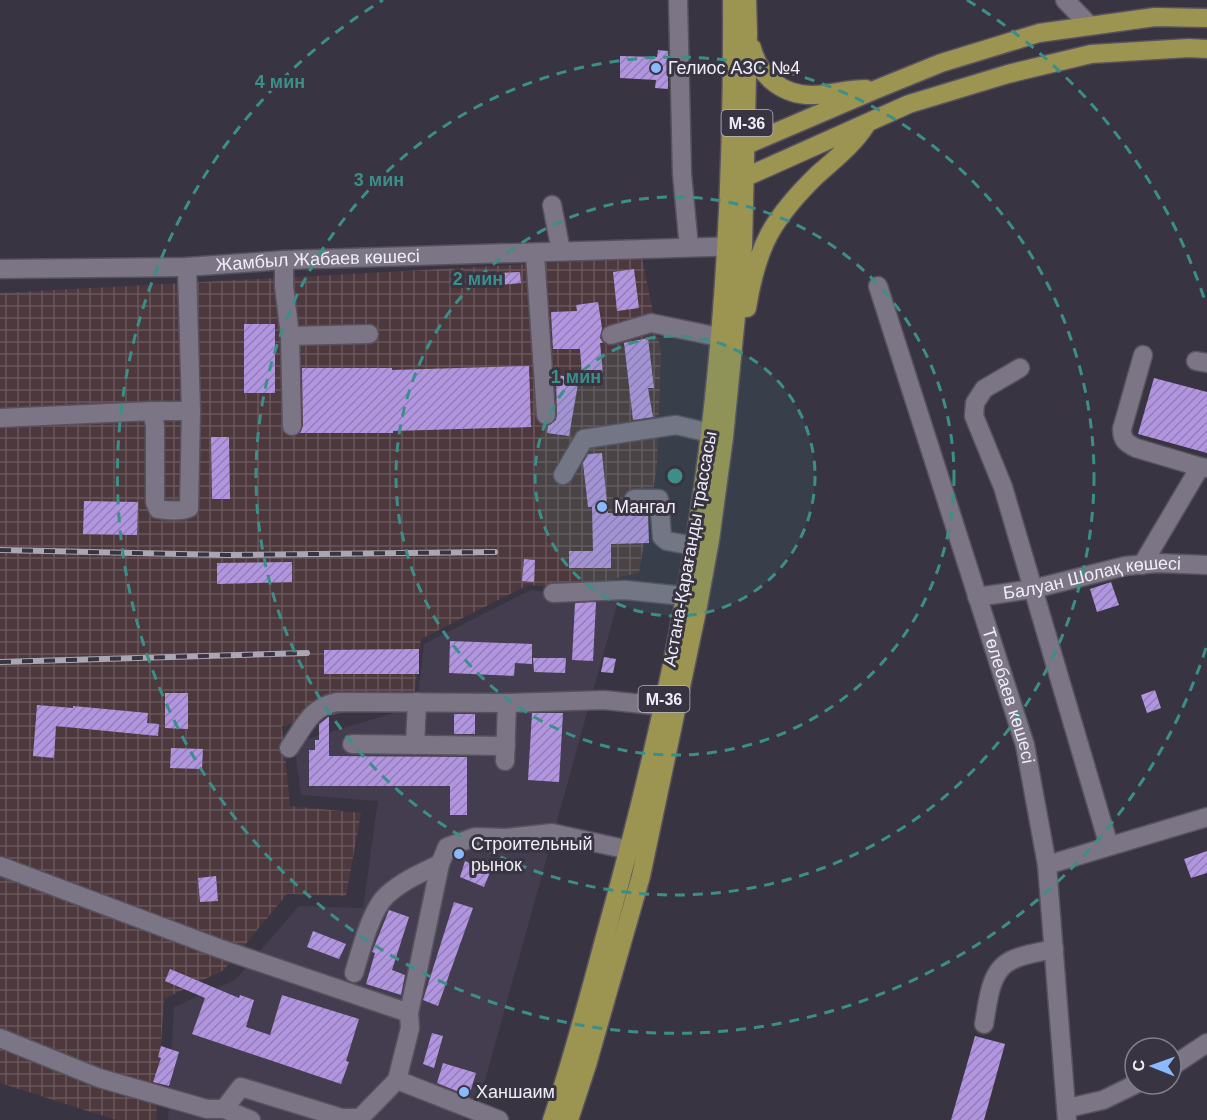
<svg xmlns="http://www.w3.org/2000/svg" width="1207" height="1120" viewBox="0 0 1207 1120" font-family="Arial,sans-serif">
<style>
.built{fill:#443d4f}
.industrial{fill:url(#industrial-grid)}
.building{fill:url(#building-hatch)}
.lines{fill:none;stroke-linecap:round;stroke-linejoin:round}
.minor-casing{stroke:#57525e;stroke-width:21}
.major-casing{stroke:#57525e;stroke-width:21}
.minor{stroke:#7b7585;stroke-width:18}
.major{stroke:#9b9551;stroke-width:18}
.rail-casing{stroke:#aba7b2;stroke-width:6}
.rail{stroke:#393442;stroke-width:4;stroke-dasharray:11;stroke-linecap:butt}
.ring{fill:none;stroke:#3c8e89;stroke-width:3;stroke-dasharray:10 8}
.poi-dot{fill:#8abafc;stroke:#393442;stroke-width:2}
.labels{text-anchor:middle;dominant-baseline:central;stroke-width:6;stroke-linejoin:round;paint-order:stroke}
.shield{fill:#393442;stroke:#b9b6c0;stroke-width:1.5}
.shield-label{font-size:16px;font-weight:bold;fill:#f0edf6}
.poi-label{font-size:18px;fill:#f0edf6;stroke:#393442;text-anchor:start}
.street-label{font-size:18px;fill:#f0edf6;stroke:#393442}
.centre{fill:#3c8e89;stroke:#393442;stroke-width:3}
.ring-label{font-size:18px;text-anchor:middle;font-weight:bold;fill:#3c8e89;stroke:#393442;stroke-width:6;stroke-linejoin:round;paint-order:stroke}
</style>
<defs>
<pattern id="industrial-grid" width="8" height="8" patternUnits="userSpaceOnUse" patternTransform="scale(1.5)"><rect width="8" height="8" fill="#4d393d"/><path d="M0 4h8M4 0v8" fill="none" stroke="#67565a"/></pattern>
<pattern id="building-hatch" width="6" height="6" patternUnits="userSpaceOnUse" patternTransform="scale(1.5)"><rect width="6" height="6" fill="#b295e0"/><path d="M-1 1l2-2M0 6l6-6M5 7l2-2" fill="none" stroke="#927eb3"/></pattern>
</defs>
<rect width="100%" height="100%" fill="#393442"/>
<path class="built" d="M531 590 618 601 484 1084 463 1120H168L174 1007 235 980 299 906 363 908 378 801 301 795 294 743 417 706 424 644Z"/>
<path class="industrial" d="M642 258 661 351 657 466 639 573 620 577 587 590 528 585 421 639 414 697 282 726 290 806 361 813 346 896 287 894 224 970 164 999 156 1120H116L0 1083V293Z"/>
<path class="building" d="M658 50 668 51V89L655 88 656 80 620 78V56L657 57Z
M634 269 639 308 617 311 613 272Z
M520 272 521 283 499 285 498 273Z
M598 302 602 328 600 338 603 343H600L603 373 582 376 580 349H553L551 312 577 311 576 305Z
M244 324H275V393H244Z
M648 338 654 388H648L653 417 633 420 624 343Z
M529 366 531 427 393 431V433H300L303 426 302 368H392V370Z
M556 375 579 378 569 436 547 433 548 426 556 420 557 415Z
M1154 378 1207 392V453L1138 434Z
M211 437H229L230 499H212Z
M602 453 608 513 648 512 649 543 611 544V568H569V551H593L592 507H588L583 463 588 454Z
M84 501 138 502 137 535 83 534Z
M524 559 535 560 534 582 522 581Z
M292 562V582L217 584V563Z
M1111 582 1119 605 1097 612 1090 589Z
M596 602 593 661 572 660 575 603Z
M450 641 532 644V664L515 663 514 676 449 673Z
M419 649V674H324V650Z
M604 657 616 659 613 673 601 672Z
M533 658H566L565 673 534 672Z
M1155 690 1161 708 1147 713 1141 695Z
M165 693H188V729L165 728Z
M37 705 73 708V706L148 713 147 723 159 724 158 736 56 726 54 758 33 756Z
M532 713H563L559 782 528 780Z
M454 714H475V734H454Z
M328 717H329V756L467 757V815H450V786H309V750H315V740H319V724Z
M171 748 203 749 202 769 170 768Z
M1207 851V873L1191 878 1184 859Z
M465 861 490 872 484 887 460 877Z
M216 876 218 901 200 902 198 878Z
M454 902 473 908 438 1006 423 1000Z
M389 910 409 917 392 970 405 975 401 995 366 984 375 953 372 952 374 947Z
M313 931 346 944 339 959 307 947Z
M170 969 239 998 240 995 254 1000 246 1027 270 1035 282 995 359 1019 346 1061 349 1062 341 1084 192 1034 205 998 165 981Z
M432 1033 443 1036 434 1068 423 1064Z
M975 1036 1005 1044 984 1120H951Z
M161 1046 179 1052 169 1086 153 1082 161 1058 158 1057Z
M443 1063 476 1073 469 1096 437 1083Z"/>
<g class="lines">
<g class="minor-casing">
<g id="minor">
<path d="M678 0 682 174 689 247"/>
<path d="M1065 0 1090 26"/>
<path d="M552 205 561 251"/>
<path d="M535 254 546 415"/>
<path d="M284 260V286L290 336 292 426"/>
<path id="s1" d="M0 269 187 267 284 260 742 246"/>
<path id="s2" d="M878 286 1025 745 1047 865 1067 1120"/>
<path d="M611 335 651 323 719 337"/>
<path d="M290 336 369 334"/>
<path d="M1143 355 1122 429C1122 440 1126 443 1136 448L1200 467"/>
<path d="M1196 361 1207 363"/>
<path d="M1020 368 984 389 975 403 974 416 1003 487 1109 846"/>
<path d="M152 411H191"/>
<path d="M0 418 152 411 155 426V502L158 509C169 511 179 512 189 508L191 411 187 267"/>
<path d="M563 475 584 439 676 425 710 433"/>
<path d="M634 499H659L662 537 667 541 694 546"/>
<path d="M1142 565 1200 467 1207 468"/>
<path d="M553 593 625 590 684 596"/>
<path id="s3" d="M977 597 1033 589 1125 566 1157 563 1207 565"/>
<path d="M352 744 506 746"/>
<path d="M415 745 417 702"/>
<path d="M289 748C304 727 310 707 337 702L507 703 604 700 662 706"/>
<path d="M505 761 507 703"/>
<path d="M1047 865 1207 817"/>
<path d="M0 866 218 948 409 1013 410 1028 397 1080 499 1120"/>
<path d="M354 973C360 953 371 909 387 895 402 881 421 873 440 864L447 847 475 837 505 838 552 833 629 850"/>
<path d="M409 1013 440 864"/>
<path d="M984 1024C988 1003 989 970 1012 960 1024 954 1041 952 1054 949"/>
<path d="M0 1038 99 1078 207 1109H224L241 1087 342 1118H360L397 1080"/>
<path d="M1171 1067 1207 1043"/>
<path d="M1068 1108 1103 1100 1136 1084"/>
<path d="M224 1109 251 1120"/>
</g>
</g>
<g class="major-casing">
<path id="major" d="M752 48C759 77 784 96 814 95 832 94 848 89 866 89
M737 149 877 89 941 63 1039 33 1155 17 1207 18
M736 175 746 177 909 104 1008 74 1091 54 1189 48 1207 49
M747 308C757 246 772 219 817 175 835 159 853 145 866 125
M552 1120C574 1055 591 988 609 922 649 778 684 628 704 480 726 322 733 160 732 0
M569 1120 587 1065 641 876 697 611 710 540 724 437 743 246 748 33 747 0"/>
</g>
<use href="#minor" class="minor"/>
<use href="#major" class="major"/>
<g class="rail-casing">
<path id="rail" d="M0 550 226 555 495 552
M0 662 307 653"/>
</g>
<use href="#rail" class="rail"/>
</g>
<circle cx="675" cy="476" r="140" fill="#3c8e89" fill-opacity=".12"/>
<g class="ring">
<circle cx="675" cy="476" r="140"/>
<circle cx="675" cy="476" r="279"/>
<circle cx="675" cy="476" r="419"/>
<path d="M1206 648A558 558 0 1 1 383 0M967 0A558 558 0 0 1 1206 304"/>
</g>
<g class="poi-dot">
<circle cx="656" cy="68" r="6"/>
<circle cx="602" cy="507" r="6"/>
<circle cx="459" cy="854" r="6"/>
<circle cx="464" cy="1092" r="6"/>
</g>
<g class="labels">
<g class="shield">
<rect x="721.5" y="110" width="51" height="26" rx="4.5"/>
<rect x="638.5" y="686" width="51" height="26" rx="4.5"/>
</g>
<g class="shield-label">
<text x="747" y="123">M-36</text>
<text x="664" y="699">M-36</text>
</g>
<g class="poi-label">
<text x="668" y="68">Гелиос АЗС №4</text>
<text x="614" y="507">Мангал</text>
<text x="471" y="844">Строительный<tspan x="471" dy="21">рынок</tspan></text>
<text x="476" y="1092">Ханшаим</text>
</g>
<g class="street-label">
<text stroke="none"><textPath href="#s1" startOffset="318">Жамбыл Жабаев көшесі</textPath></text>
<text transform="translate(690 549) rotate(-80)">Астана-Қарағанды трассасы</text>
<text stroke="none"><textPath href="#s3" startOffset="117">Балуан Шолақ көшесі</textPath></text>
<text stroke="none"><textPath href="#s2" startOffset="430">Төлебаев көшесі</textPath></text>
</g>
</g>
<circle cx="675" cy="476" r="9" class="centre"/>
<g class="ring-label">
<text x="280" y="88">4 мин</text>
<text x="379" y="186">3 мин</text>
<text x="478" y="285">2 мин</text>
<text x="576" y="383">1 мин</text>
</g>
<g transform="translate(1153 1066) rotate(271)"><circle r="28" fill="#393442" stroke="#827e8a" stroke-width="1.5"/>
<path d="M0-4.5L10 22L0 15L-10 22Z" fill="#8abafc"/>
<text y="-9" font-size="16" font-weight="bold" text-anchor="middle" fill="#f0edf6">С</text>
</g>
</svg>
